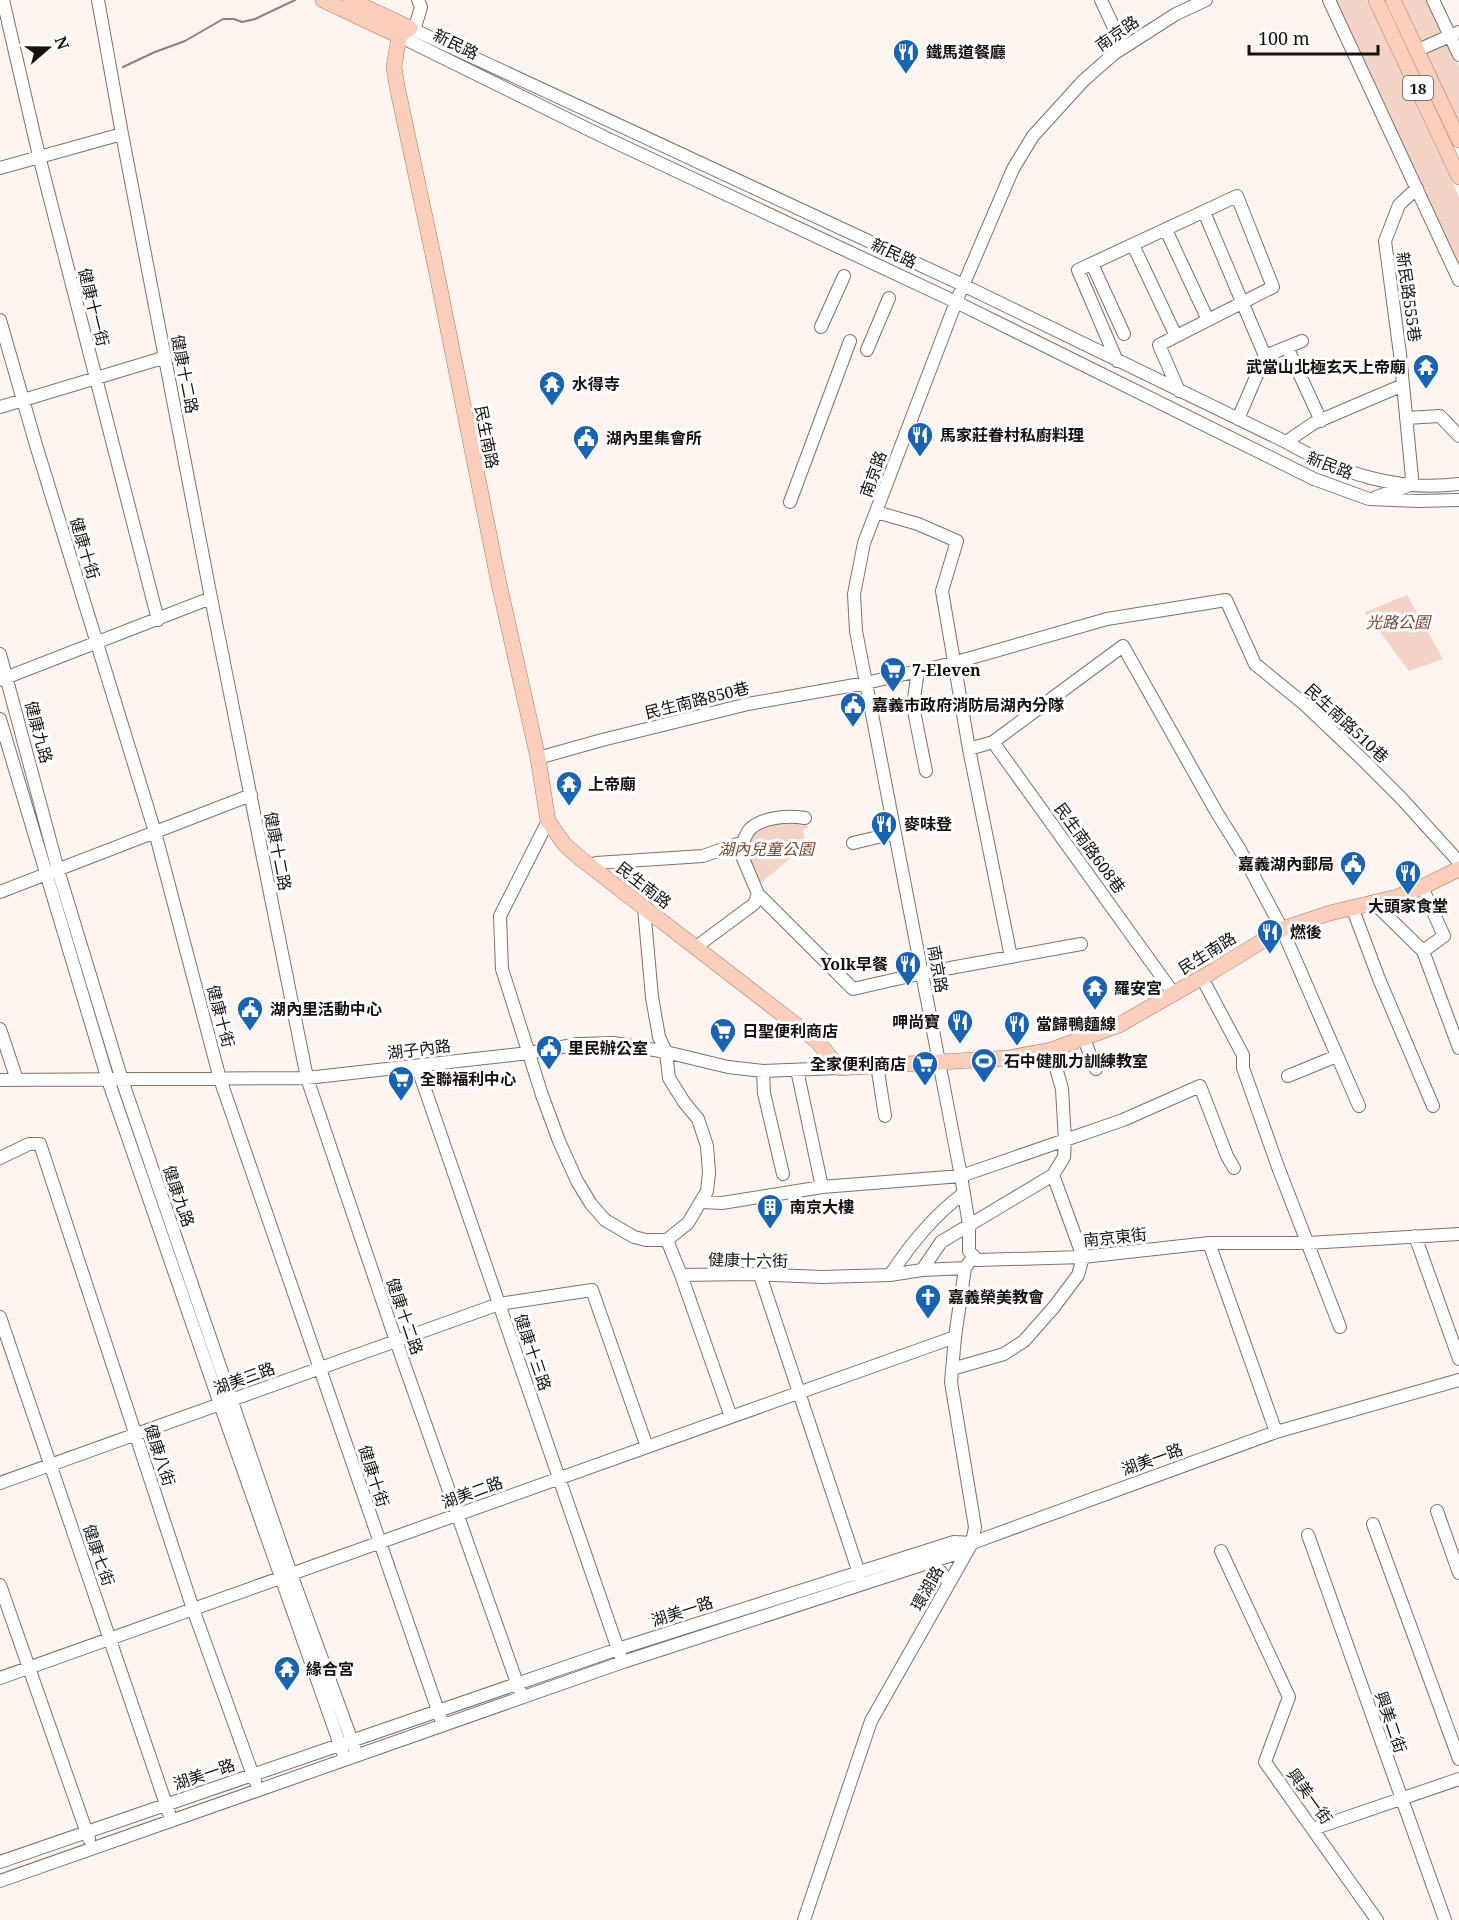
<svg xmlns="http://www.w3.org/2000/svg" width="1459" height="1920" viewBox="0 0 1459 1920" font-family="'Noto Serif','Noto Sans TC',serif">
<style>
.green{fill:#f2d3c5}
.lines{fill:none;stroke-linecap:round;stroke-linejoin:round}
.stream{stroke:#9a7b70;stroke-width:2}
.minor-casing{stroke:#7e716b;stroke-width:14}
.major-casing{stroke:#aa7762;stroke-width:16}
.minor{stroke:#fff;stroke-width:12}
.major{stroke:#fbcebb;stroke-width:15}
.labels{text-anchor:middle;dominant-baseline:central;stroke-width:6;stroke-linejoin:round;paint-order:stroke}
.shield{fill:#fff;stroke:#5c5857;stroke-width:1.5}
.shield-label{font-size:15px;font-weight:bold;fill:#16110f}
.street-label{font-size:16px;fill:#16110f;stroke:#fff}
.poi-label{font-size:16px;font-weight:bold;fill:#16110f;stroke:#fff;text-anchor:start}
.park-label{font-size:16px;font-style:italic;fill:#7a442c;stroke:#fff}
</style>
<rect width="100%" height="100%" fill="#fef5f1"/>
<path class="green" d="M1335 0H1367L1459 197V263Z
M1402 0H1429L1459 66V125Z
M1407 595 1443 659 1409 671 1365 612Z
M769 822H801L809 827 803 830 805 840 803 847 759 885 742 847 751 831Z"/>
<g class="lines">
<path class="stream" d="M123 67 155 52 185 41 223 19H234L242 22 255 19 295 0"/>
<g class="minor-casing">
<path id="minor" d="M3 0 39 156 158 620
M98 0 122 134 211 598 307 1078 396 1341 522 1697
M418 0 421 7 416 24 410 28 963 285 1286 442C1340 473 1397 492 1459 484
M1101 0 1123 47
M1206 0 1176 14 1115 53 1084 80 1033 136 1013 169 956 302 864 543 854 594 856 631 961 1176 969 1225V1251L976 1260 1083 1257 1209 1243H1308L1459 1234
M1329 0 1459 280
M1433 0 1459 55
M399 36 604 137 956 302 1314 479 1369 499 1418 501 1459 500
M1418 50 1459 32
M0 168 122 134
M1204 212 1265 356 1302 341
M1166 230 1208 320
M1133 245 1176 336
M1092 264 1124 334
M0 320 36 445 155 832 220 1079 443 1725
M821 327 844 276
M1287 347 1321 421
M867 350 889 298
M1117 361 1078 270 1237 196 1273 287 1159 345 1179 391
M0 407 166 357
M1406 418 1440 416 1459 436
M1238 419 1265 356
M1286 442 1314 423 1403 385
M1376 497 1408 486 1412 478 1400 354 1385 241 1399 205 1417 188
M790 502 850 341
M876 512 918 524 957 541 942 591 969 749 1011 957
M0 654 58 870 122 1080 291 1574 357 1755
M918 670 913 706 926 771
M0 680 211 598
M0 719 108 1080 220 1404 345 1759
M993 742 1174 994
M969 749 993 742 1123 646 1217 813 1239 848 1282 929 1359 1106
M538 758 602 740 748 704 866 683 953 663 1107 619 1226 600 1255 664 1303 703 1362 759 1402 799 1459 862
M548 821 500 916 502 969 542 1095 559 1141 577 1181 591 1204 605 1220 634 1237 646 1240H667
M853 843 895 833
M592 867 596 863 703 856 743 842C745 838 747 832 750 829 763 817 788 815 805 818
M1422 887 1444 936 1423 951
M0 892 251 795
M758 894 853 989 923 973 1081 944
M1373 902 1423 951 1459 1048
M1352 907 1379 979 1433 1106
M644 908 652 997 659 1037 666 1052 669 1078 684 1102 698 1119 707 1146 709 1173 707 1191 688 1223 667 1240
M696 947 754 904 758 894 737 844
M1202 978 1243 1055V1068L1278 1167 1340 1327
M0 1029 17 1080
M1083 1037 1096 1069
M877 1065 885 1116
M417 1066 620 1655
M797 1070 822 1187
M763 1071 764 1093 783 1174
M1288 1076 1337 1056
M0 1080 307 1078 529 1053 578 1044 614 1043 666 1052 728 1067 763 1071 839 1068
M0 1158 29 1144H40L193 1609 255 1781
M702 1202 722 1203 822 1187 961 1176 1123 1120 1200 1086 1227 1156 1234 1168
M1415 1236 1459 1359
M667 1240 681 1275
M1209 1243 1276 1432
M922 1270 941 1242 1053 1175 1064 1157 1065 1141 1062 1089 1051 1050
M760 1275 861 1579
M890 1275C911 1244 933 1216 964 1193
M0 1317 169 1813
M952 1369 1004 1354 1024 1341 1054 1307 1078 1275 1083 1257 1053 1175
M731 1417 681 1275 750 1274 822 1277 890 1275 922 1270 965 1268
M0 1483 499 1304 592 1290 647 1447
M1437 1511 1459 1573
M1373 1524 1459 1759
M1308 1535 1445 1920
M1221 1551 1289 1697 1265 1762 1377 1920
M927 1563 941 1572 949 1583
M0 1585 89 1839
M0 1678 955 1337
M1313 1829 1459 1779
M0 1862 618 1649 954 1542 972 1543 1276 1432 1459 1380
M0 1881 623 1662 958 1553 972 1543
M804 1920 871 1721 972 1543 975 1527 951 1382 955 1337 965 1268 974 1256"/>
</g>
<g class="major-casing">
<path id="major" d="M323 0 399 36
M350 0 410 28 399 36 394 67 397 86 435 264 499 584 538 758 548 821 565 845 581 859 817 1041 839 1068 1008 1058 1051 1050 1119 1025 1215 970 1282 929 1330 913 1397 897 1422 887 1459 869
M1376 0 1459 177
M1393 0 1459 140"/>
</g>
<use href="#minor" class="minor"/>
<use href="#major" class="major"/>
</g>
<defs>
<g id="restaurant-pin" transform="scale(1.35)"><path d="M0 17L-7.5 6A9.5 9.5 0 1 1 7.5 6Z" fill="#1863b2" stroke="#fff"/><path d="M-5-6h1v4h1v-4h1v4h1v-4h1v5L-1.5 .5V6h-2V.5L-5-1ZM5-6V6H3V1.5H1.5Q1.5-4 5-6Z" fill="#fff"/></g>
<g id="temple-pin" transform="scale(1.35)"><path d="M0 17L-7.5 6A9.5 9.5 0 1 1 7.5 6Z" fill="#1863b2" stroke="#fff"/><path d="M0-6L5-2H3V0L6.5 2.5H4V6H1.5V3h-3V6H-4V2.5H-6.5L-3 0V-2H-5Z" fill="#fff"/></g>
<g id="civic-pin" transform="scale(1.35)"><path d="M0 17L-7.5 6A9.5 9.5 0 1 1 7.5 6Z" fill="#1863b2" stroke="#fff"/><path d="M-.6-6.5H3V-4.5H.6V-3L4-1V1h2V6H-6V1h2V-1L-.6-3ZM-1.2 2.5V6h2.4V2.5Z" fill="#fff"/></g>
<g id="supermarket-pin" transform="scale(1.35)"><path d="M0 17L-7.5 6A9.5 9.5 0 1 1 7.5 6Z" fill="#1863b2" stroke="#fff"/><path d="M-6-5.5h2.5l.6 2H6L4.5 2H-2.5L-4.4-4H-6ZM-1.5 3.2a1.3 1.3 0 1 0 .1 0ZM3 3.2a1.3 1.3 0 1 0 .1 0Z" fill="#fff"/></g>
<g id="stadium-pin" transform="scale(1.35)"><path d="M0 17L-7.5 6A9.5 9.5 0 1 1 7.5 6Z" fill="#1863b2" stroke="#fff"/><path d="M0-5a6.5 5 0 1 0 0 10a6.5 5 0 1 0 0-10ZM-3.5-1.8h7v3.6h-7Z" fill="#fff"/></g>
<g id="building-pin" transform="scale(1.35)"><path d="M0 17L-7.5 6A9.5 9.5 0 1 1 7.5 6Z" fill="#1863b2" stroke="#fff"/><path d="M-4-6H4V6H1V3H-1V6H-4ZM-2.5-4.3h1.7v1.8h-1.7ZM.8-4.3h1.7v1.8H.8ZM-2.5-1h1.7V.8h-1.7ZM.8-1h1.7V.8H.8Z" fill="#fff"/></g>
<g id="church-pin" transform="scale(1.35)"><path d="M0 17L-7.5 6A9.5 9.5 0 1 1 7.5 6Z" fill="#1863b2" stroke="#fff"/><path d="M-1.2-6h2.4v3.5h3.3v2.4h-3.3V6h-2.4V-.1h-3.3v-2.4h3.3Z" fill="#fff"/></g>
</defs>
<g fill-rule="evenodd">
<use href="#restaurant-pin" x="906" y="52"/>
<use href="#temple-pin" x="1426" y="367"/>
<use href="#temple-pin" x="552" y="384"/>
<use href="#restaurant-pin" x="920" y="435"/>
<use href="#civic-pin" x="586" y="438"/>
<use href="#supermarket-pin" x="893" y="670"/>
<use href="#civic-pin" x="853" y="705"/>
<use href="#temple-pin" x="569" y="784"/>
<use href="#restaurant-pin" x="884" y="824"/>
<use href="#civic-pin" x="1353" y="864"/>
<use href="#restaurant-pin" x="1408" y="873"/>
<use href="#restaurant-pin" x="1270" y="932"/>
<use href="#restaurant-pin" x="908" y="964"/>
<use href="#temple-pin" x="1095" y="988"/>
<use href="#civic-pin" x="250" y="1009"/>
<use href="#restaurant-pin" x="960" y="1022"/>
<use href="#restaurant-pin" x="1017" y="1024"/>
<use href="#supermarket-pin" x="723" y="1031"/>
<use href="#civic-pin" x="549" y="1048"/>
<use href="#stadium-pin" x="984" y="1061"/>
<use href="#supermarket-pin" x="925" y="1064"/>
<use href="#supermarket-pin" x="401" y="1079"/>
<use href="#building-pin" x="770" y="1207"/>
<use href="#church-pin" x="928" y="1297"/>
<use href="#temple-pin" x="287" y="1669"/>
</g>
<g class="labels">
<rect class="shield" x="1403" y="76" width="30" height="24" rx="4.5"/>
<g class="shield-label">
<text x="1418" y="88">18</text>
</g>
<g class="street-label">
<text transform="translate(1117 33) rotate(-35)">南京路</text>
<text transform="translate(456 44) rotate(26)">新民路</text>
<text transform="translate(894 253) rotate(25)">新民路</text>
<text transform="translate(1409 297) rotate(82)">新民路555巷</text>
<text transform="translate(94 307) rotate(76)">健康十一街</text>
<text transform="translate(185 374) rotate(79)">健康十二路</text>
<text transform="translate(487 437) rotate(79)">民生南路</text>
<text transform="translate(1330 465) rotate(21)">新民路</text>
<text transform="translate(873 474) rotate(-70)">南京路</text>
<text transform="translate(85 548) rotate(73)">健康十街</text>
<text transform="translate(697 700) rotate(-14)">民生南路850巷</text>
<text transform="translate(1347 723) rotate(43)">民生南路510巷</text>
<text transform="translate(39 732) rotate(75)">健康九路</text>
<text transform="translate(1090 848) rotate(54)">民生南路608巷</text>
<text transform="translate(278 851) rotate(79)">健康十二路</text>
<text transform="translate(644 885) rotate(38)">民生南路</text>
<text transform="translate(1207 953) rotate(-32)">民生南路</text>
<text transform="translate(938 969) rotate(80)">南京路</text>
<text transform="translate(221 1016) rotate(75)">健康十街</text>
<text transform="translate(419 1049) rotate(-7)">湖子內路</text>
<text transform="translate(179 1196) rotate(71)">健康九路</text>
<text transform="translate(1115 1237) rotate(-6)">南京東街</text>
<text transform="translate(748 1260) rotate(1)">健康十六街</text>
<text transform="translate(405 1316) rotate(71)">健康十二路</text>
<text transform="translate(533 1352) rotate(71)">健康十三路</text>
<text transform="translate(244 1378) rotate(-20)">湖美三路</text>
<text transform="translate(160 1455) rotate(72)">健康八街</text>
<text transform="translate(1152 1459) rotate(-20)">湖美一路</text>
<text transform="translate(374 1476) rotate(72)">健康十街</text>
<text transform="translate(472 1492) rotate(-20)">湖美二路</text>
<text transform="translate(99 1555) rotate(71)">健康七街</text>
<text transform="translate(927 1588) rotate(-61)">環湖路</text>
<text transform="translate(682 1611) rotate(-18)">湖美一路</text>
<text transform="translate(1391 1722) rotate(71)">興美二街</text>
<text transform="translate(204 1774) rotate(-19)">湖美一路</text>
<text transform="translate(1310 1796) rotate(54)">興美一街</text>
</g>
<g class="poi-label">
<text x="926" y="52">鐵馬道餐廳</text>
<text x="1406" y="367" text-anchor="end">武當山北極玄天上帝廟</text>
<text x="572" y="384">水得寺</text>
<text x="940" y="435">馬家莊眷村私廚料理</text>
<text x="606" y="438">湖內里集會所</text>
<text x="912" y="670">7-Eleven</text>
<text x="872" y="705">嘉義市政府消防局湖內分隊</text>
<text x="588" y="784">上帝廟</text>
<text x="904" y="824">麥味登</text>
<text x="1334" y="864" text-anchor="end">嘉義湖內郵局</text>
<text x="1408" y="906" text-anchor="middle">大頭家食堂</text>
<text x="1290" y="932">燃後</text>
<text x="888" y="964" text-anchor="end">Yolk早餐</text>
<text x="1114" y="988">羅安宮</text>
<text x="270" y="1009">湖內里活動中心</text>
<text x="940" y="1022" text-anchor="end">呷尚寶</text>
<text x="1036" y="1024">當歸鴨麵線</text>
<text x="742" y="1031">日聖便利商店</text>
<text x="568" y="1048">里民辦公室</text>
<text x="1004" y="1061">石中健肌力訓練教室</text>
<text x="906" y="1064" text-anchor="end">全家便利商店</text>
<text x="420" y="1079">全聯福利中心</text>
<text x="790" y="1207">南京大樓</text>
<text x="948" y="1297">嘉義榮美教會</text>
<text x="306" y="1669">緣合宮</text>
</g>
<g class="park-label">
<text x="1398" y="622">光路公園</text>
<text x="766" y="849">湖內兒童公園</text>
</g>
</g>
<g transform="translate(48 48) rotate(70)" stroke="#ffffff" stroke-width="4.5" paint-order="stroke">
<path d="M0-4.5L10 22L0 15L-10 22Z" fill="#16110f"/>
<text y="-9" font-size="16" font-weight="bold" text-anchor="middle" fill="#16110f">N</text>
</g>
<path d="M1249 45v9h129v-9" fill="none" stroke="#16110f" stroke-width="3"/>
<text x="1258" y="45" font-size="18" fill="#16110f" stroke="#ffffff" stroke-width="4.5" paint-order="stroke">100 m</text>
</svg>
